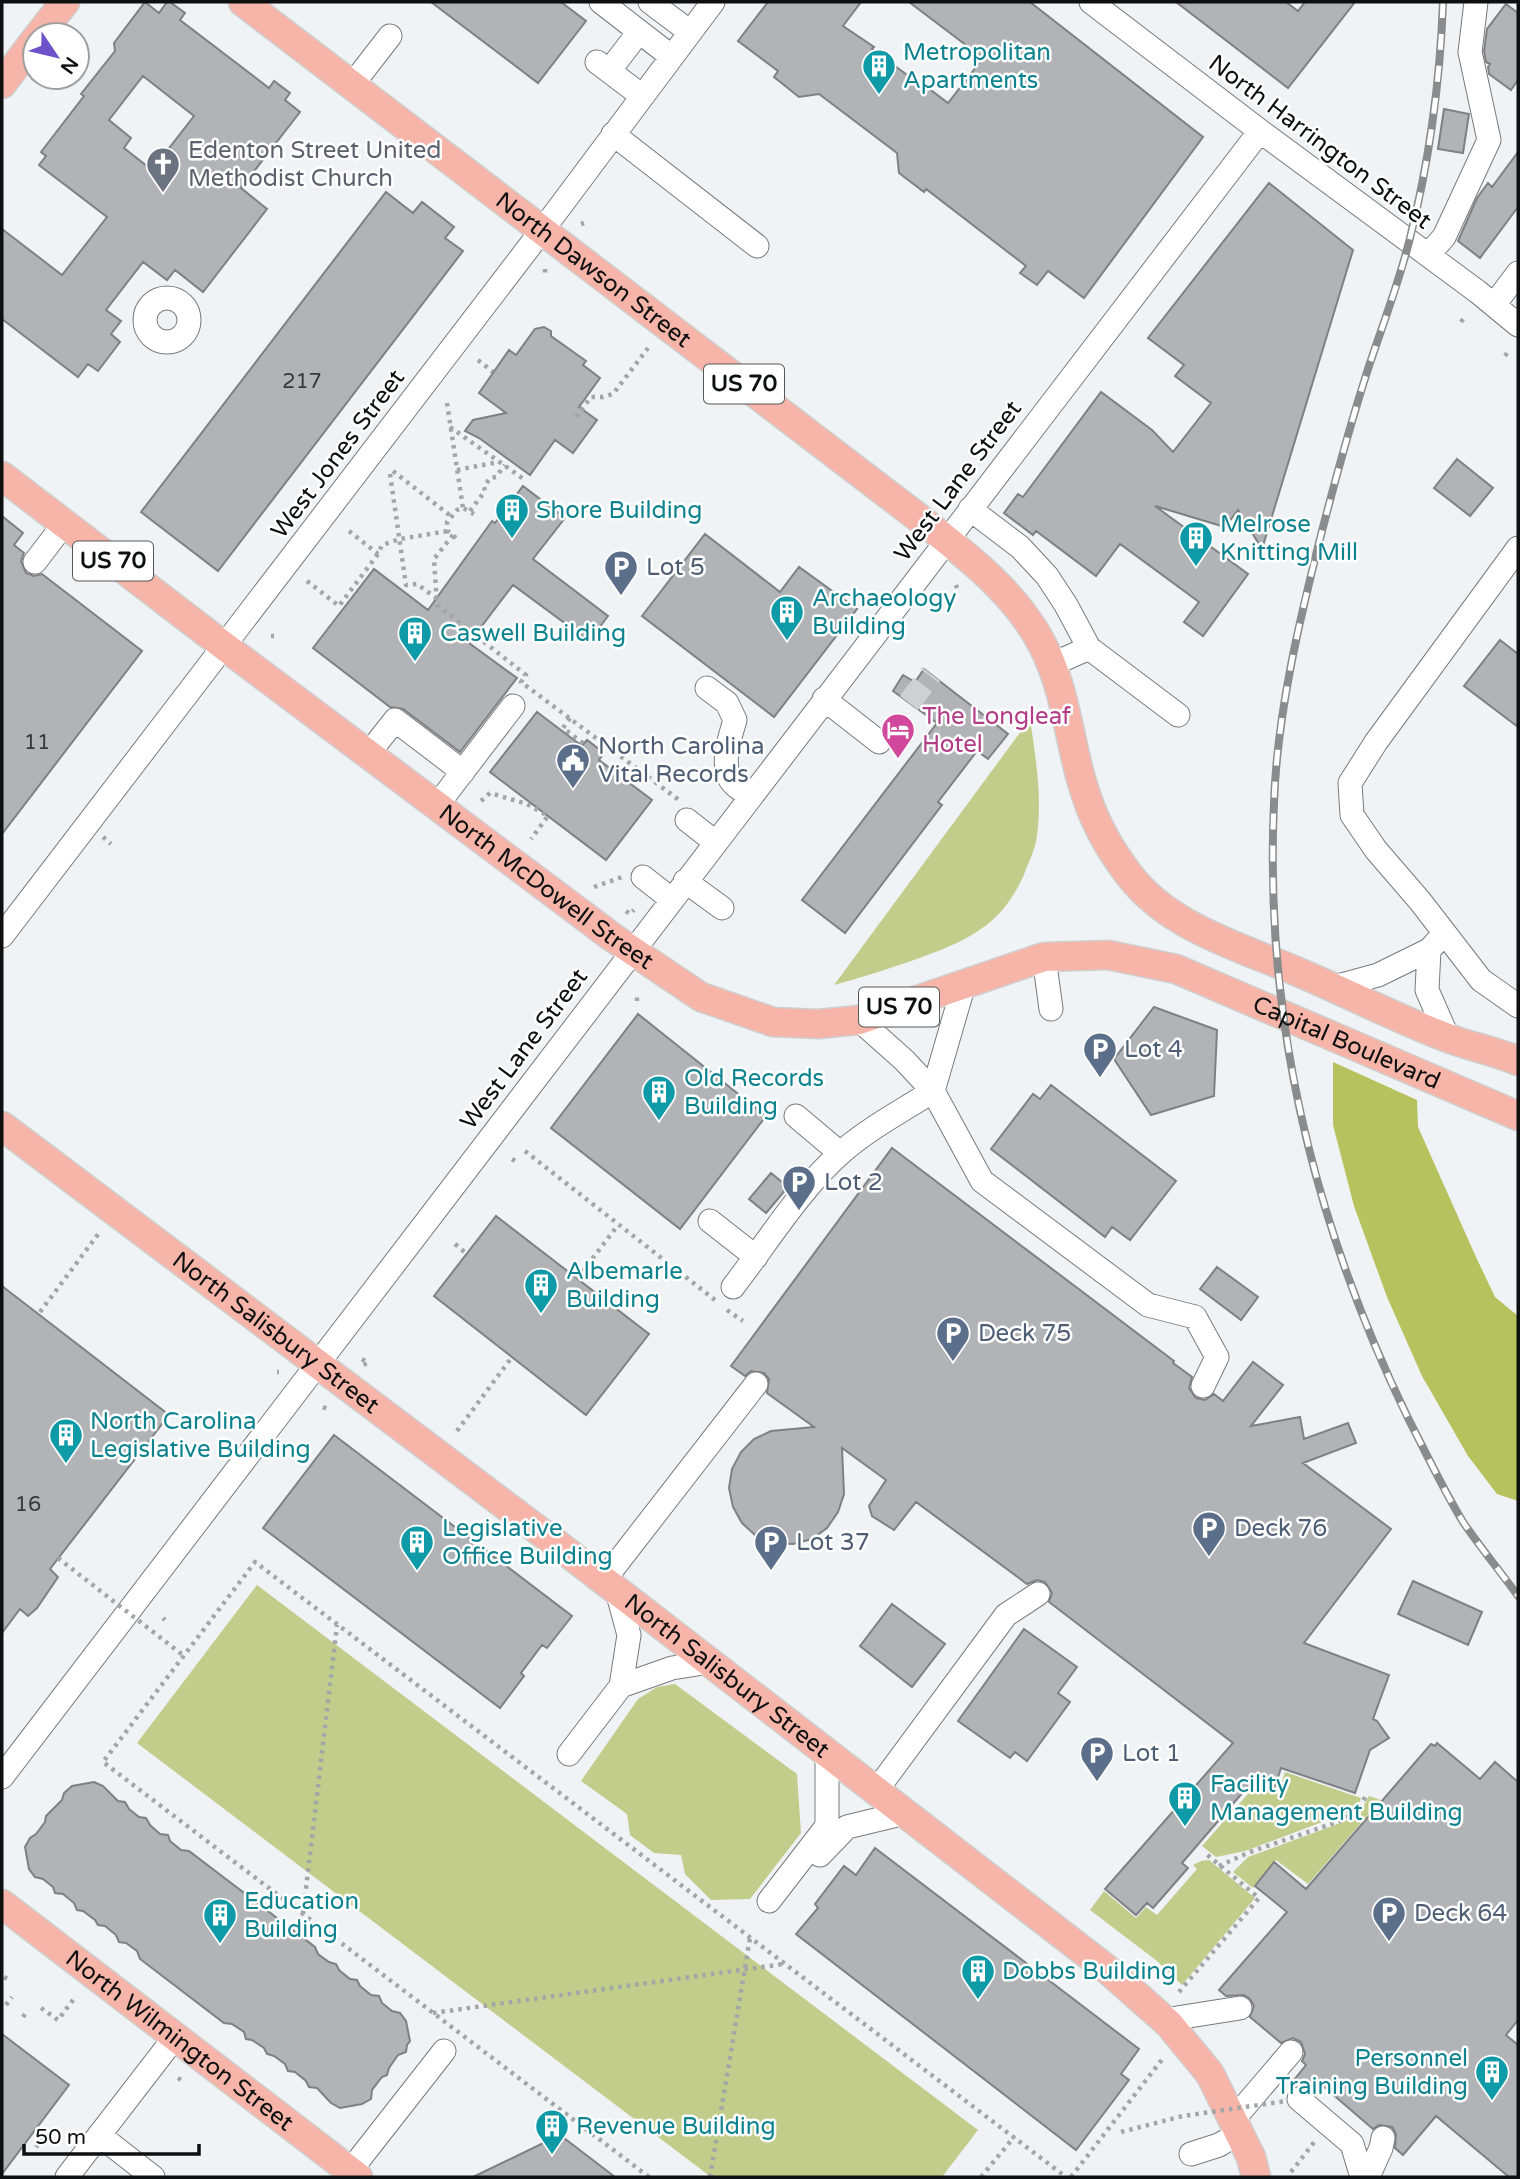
<svg xmlns="http://www.w3.org/2000/svg" width="1520" height="2179" viewBox="0 0 1520 2179" font-family="'Varela Round',sans-serif">
<style>
.green{fill:#c2cc8b}
.forest{fill:#b6c25d}
.building{fill:#b1b3b6;stroke:#7e8183;stroke-width:2;fill-rule:evenodd}
.lines{fill:none;stroke-linecap:round;stroke-linejoin:round}
.minor-tunnel{stroke:#ced1d3;stroke-width:23;stroke-dasharray:23 11;stroke-linecap:butt}
.minor-casing{stroke:#787b7d;stroke-width:25}
.major-casing{stroke:#cfcfcf;stroke-width:31}
.path{stroke:#a3a6a7;stroke-width:4.5;stroke-dasharray:3.5 5;stroke-linecap:butt}
.minor{stroke:#fff;stroke-width:23}
.major{stroke:#f6b5a8;stroke-width:28}
.rail-casing{stroke:#898b8c;stroke-width:8}
.rail{stroke:#fff;stroke-width:5;stroke-dasharray:16;stroke-linecap:butt}
.path-bridge{stroke:#a3a6a7;stroke-width:4.5;stroke-dasharray:3.5 5;stroke-linecap:butt}
.labels{text-anchor:middle;dominant-baseline:central;stroke-width:5;stroke-linejoin:round;paint-order:stroke}
.number-label{font-size:21px;fill:#37383a}
.shield{fill:#fff;stroke:#565758;stroke-width:2}
.shield-label{font-size:23px;font-weight:bold;fill:#0e0f10}
.culture-label{font-size:24px;fill:#0d838f;stroke:#fff;text-anchor:start}
.street-label{font-size:24px;fill:#0e0f10;stroke:#fff}
.worship-label{font-size:24px;fill:#5b616d;stroke:#fff;text-anchor:start}
.service-label{font-size:24px;fill:#4e5e75;stroke:#fff;text-anchor:start}
.hotel-label{font-size:24px;fill:#b23c85;stroke:#fff;text-anchor:start}
</style>
<rect width="100%" height="100%" fill="#f0f3f5"/>
<path class="green" d="M1030 719C1036 759 1043 801 1036 842 1034 852 1028 863 1025 872 1002 928 963 942 911 961 885 970 860 978 834 985Z
M257 1585 978 2130 942 2177H711L137 1743Z
M675 1684 797 1774 801 1833 750 1899 711 1900 685 1874 681 1855 654 1853 630 1835 627 1814 581 1781 638 1699 657 1687Z
M1285 1772 1361 1798 1358 1806 1349 1812 1245 1851 1216 1857 1202 1846 1254 1787 1278 1794Z
M1369 1796 1381 1800 1308 1884 1276 1860 1253 1888 1233 1872 1248 1857 1351 1819 1361 1811Z
M1209 1860 1255 1898 1182 1985 1157 1961 1090 1910 1104 1891 1136 1918 1146 1907 1157 1915 1197 1869 1193 1865 1201 1861Z"/>
<path class="forest" d="M1333 1062 1417 1100 1418 1127 1476 1257 1495 1297 1518 1316V1501L1497 1494 1468 1456 1422 1376 1387 1297 1354 1206 1333 1125Z"/>
<path class="building" d="M145 2 159 13 167 2H170L185 13 180 20 269 88 274 81 290 93 285 100 300 112 241 188 267 209 203 292 175 270 167 280 143 262 106 310 121 321 111 334 120 342 98 371 88 364 78 377 2 319V229L62 275 107 217 39 165 46 156 41 152 84 96 81 94 115 51 114 43ZM143 76 194 116 152 170 124 148 131 138 109 120Z
M431 2H561L586 21 538 83Z
M768 2H861L843 26 874 47 872 49 918 83 919 81 948 103 983 58 909 2H1030L1203 137 1084 298 1048 271 1037 285 1020 273 1026 266 926 189 924 192 899 173 897 153 819 94 799 97 774 77 778 71 738 41Z
M1176 2H1286L1298 11 1305 2H1355L1288 88Z
M1506 4 1518 13V80L1511 90 1489 74 1488 67 1490 64 1486 62 1484 51 1487 29Z
M1444 109 1469 114 1463 153 1438 149Z
M1518 152V207L1480 258 1458 241 1477 198 1488 183 1492 187Z
M1269 183 1353 250 1262 549 1238 510 1225 527 1155 506 1248 574 1203 636 1184 622 1199 602 1120 544 1096 576 1036 531 1033 535 1004 513 1018 494 1023 497 1101 392 1152 430 1173 452 1211 403 1175 376 1184 365 1148 338Z
M386 192 413 213 422 202 454 227 445 238 463 251 218 571 141 512Z
M544 327 551 331V336L586 361 583 365 600 378 579 407 597 420 573 453 555 440 530 475 479 438 465 431 473 420 506 413 479 393 509 350 516 355 535 329Z
M1457 459 1493 488 1470 516 1434 488Z
M523 486 565 518 533 559 608 616 589 641 513 585 469 643 517 678 460 752 403 709 390 707 313 648 374 569 428 610 492 521 495 523Z
M2 516 23 533 14 545 24 553 21 561 26 573 34 576 42 574 142 651 2 834Z
M705 534 780 592 799 567 857 609 774 717 642 616Z
M1500 640 1518 654V727L1464 686Z
M924 669 1008 734 988 759 977 751 938 802 942 805 845 933 802 900 937 723 893 691 903 675 915 682Z
M537 712 582 746 587 740 604 753 599 760 652 800 606 860 490 772Z
M1154 1007 1217 1030 1214 1096 1151 1115 1114 1059Z
M638 1014 766 1116 680 1229 551 1128Z
M1051 1085 1176 1181 1130 1240 1112 1227 1105 1237 991 1149 1033 1094 1040 1099Z
M892 1148 1174 1361 1173 1363 1192 1377 1189 1388 1196 1398 1205 1400 1214 1394 1223 1401 1253 1362 1283 1385 1251 1426 1300 1417 1304 1439 1348 1423 1356 1443 1303 1463 1391 1529 1304 1643 1389 1675 1373 1719 1377 1721 1389 1738 1370 1750 1355 1793 1281 1768 1273 1792 1250 1784 1182 1863 1188 1868 1153 1908 1147 1903 1136 1915 1105 1889 1233 1743 1049 1602 1052 1593 1045 1582 1037 1580 1027 1584 916 1502 894 1530 872 1516 869 1506 886 1480 842 1448 844 1494 838 1512 827 1528 812 1539 793 1544 774 1543 756 1536 742 1523 733 1507 729 1488 732 1469 741 1452 754 1439 771 1431 814 1427 767 1393 769 1379 764 1373 751 1371 745 1376 731 1366Z
M771 1173 788 1187 766 1213 749 1199Z
M496 1216 649 1334 586 1415 434 1296Z
M1217 1267 1258 1297 1241 1320 1200 1289Z
M2 1286 169 1415 50 1569 58 1577 37 1608 28 1616 20 1609 2 1633Z
M334 1435 572 1616 547 1648 542 1645 521 1673 524 1676 500 1708 263 1528Z
M1413 1581 1482 1612 1468 1645 1398 1614Z
M892 1604 945 1644 912 1687 860 1646Z
M1024 1629 1077 1667 1058 1693 1070 1702 1027 1761 1015 1752 1010 1758 958 1721Z
M1437 1743 1480 1779 1495 1762 1518 1782V2020L1506 2035 1518 2045V2177H1509L1436 2116 1403 2155 1395 2148 1396 2134 1392 2127 1379 2125 1373 2129 1323 2086 1316 2095 1294 2080 1306 2065 1302 2061 1305 2054 1301 2042 1293 2038 1281 2043 1250 2017 1254 2006 1250 1999 1244 1995 1226 1996 1219 1990 1287 1912 1255 1886 1274 1862 1306 1889 1431 1744 1435 1746Z
M94 1782 103 1786 118 1801 125 1802 129 1809 139 1817 146 1818 150 1825 160 1834 168 1835 170 1841 181 1850 189 1851 315 1947 318 1954 329 1962 336 1964 339 1970 350 1979 357 1980 360 1986 371 1995 379 1996 382 2003 392 2011 400 2013 406 2021 410 2041 407 2045 406 2052 398 2055 389 2068 387 2075 382 2077 372 2090 371 2099 362 2104 340 2108 331 2103 317 2088 309 2087 306 2081 295 2072 288 2071 285 2064 274 2056 267 2054 264 2048 252 2040 246 2039 244 2032 232 2024 224 2023 140 1959 137 1951 126 1943 119 1942 116 1935 105 1926 98 1925 95 1920 83 1911 77 1910 74 1903 63 1894 55 1893 53 1887 43 1879 35 1877 29 1869 25 1847 30 1838 36 1834 45 1822 46 1816 62 1800 64 1793 72 1786Z
M875 1848 1139 2049 1121 2074 1129 2080 1076 2150 796 1934 818 1908 815 1904 844 1866 856 1875Z
M2 2034 69 2085 2 2174Z
M560 2135 615 2177H473Z"/>
<g class="lines">
<path class="minor-tunnel" d="M909 703 931 674"/>
<g class="minor-casing">
<path id="minor" d="M601 2 672 57
M650 2 690 32
M1091 2 1260 131 1478 292 1518 325
M597 62 642 96
M609 71 639 32
M352 85 390 36
M613 134 757 246
M1428 255 1444 237 1489 140 1470 52 1476 2
M145 320a22 22 0 1 1 44 0a22 22 0 1 1-44 0Z
M1494 305 1518 273
M970 509 1020 547 1047 576 1066 605 1089 648 1178 715
M1518 548 1376 742 1350 783 1352 815 1376 850 1420 901 1481 980 1518 1006
M35 562 64 524
M1051 665 1089 648
M707 688 727 703 735 720C730 737 722 759 729 777 732 785 743 791 750 796
M824 699 879 742
M369 753 395 720 463 772
M438 804 513 706
M687 820 715 842
M643 877 671 899
M685 881 722 908
M2 936 559 208 713 2
M1429 950 1427 990 1448 1038
M1044 957 1051 1009
M1334 987 1378 975 1429 950 1444 934
M859 1020 904 1060 933 1091 982 1181 1148 1305 1195 1317 1217 1357 1203 1386
M796 1116 840 1153
M710 1221 756 1257
M733 1287C767 1243 801 1187 843 1151 871 1127 902 1111 933 1091L964 984
M604 1580 756 1384
M621 1686 672 1668 710 1662
M569 1754 621 1686 629 1635 617 1591
M2 1777 1260 131
M876 1791 1006 1615 1038 1594
M820 1855 847 1827 905 1813
M769 1901 827 1826V1753
M1164 2020 1240 2008
M1299 2099 1352 2144 1362 2177
M1233 2120 1291 2052
M99 2135 153 2177
M1191 2154 1219 2145 1239 2133
M350 2171 444 2051
M67 2177 175 2037
M1368 2177 1381 2148 1383 2138"/>
</g>
<g class="major-casing">
<g id="major">
<path id="s1" d="M243 2 928 525C971 559 1018 596 1043 646 1068 694 1069 748 1087 798 1096 825 1113 854 1130 876 1170 928 1241 947 1298 972 1348 993 1397 1019 1448 1038 1471 1047 1495 1051 1518 1061"/>
<path d="M39 35 65 2"/>
<path d="M2 84 35 40"/>
<path id="s2" d="M2 476 224 646 612 937 701 997 773 1022 818 1024 859 1020 1044 957 1108 955 1176 969 1518 1116"/>
<path id="s3" d="M2 1126 554 1542 1108 1970 1169 2024 1210 2074 1251 2157 1256 2177"/>
<path id="s4" d="M2 1904 358 2177"/>
</g>
</g>
<path class="path" d="M1259 93 1261 91
M581 224 584 223
M545 269V274
M1461 322 1464 318
M1505 356 1508 352
M478 360 493 372
M447 403 463 508
M576 417 591 397H603L613 394 648 348
M450 427 525 480
M457 470 499 462
M393 471 452 517
M390 474 406 585 417 584 436 598
M470 511 485 491 484 487 490 478 496 477 505 465
M349 531 378 554
M453 535 434 559 437 605 526 675 521 682 679 800
M456 538 448 531 447 522 457 510 463 508 474 514
M307 581 339 606 378 554 382 545 400 539 448 531
M956 585 957 588
M271 636H274
M570 718 563 728 584 744
M481 801 490 793 527 804 548 816 531 839
M103 837 111 844
M594 887 622 877
M626 911 630 914 634 910
M637 1001V994
M525 1151 715 1300
M512 1159 517 1162
M455 1244 467 1254
M577 1279 618 1225
M727 1310 743 1321
M40 1312 99 1233
M362 1359 368 1363 363 1365
M277 1372H279
M323 1407 328 1409 329 1406
M457 1431 512 1357
M163 1618 165 1620
M1219 1866 1250 1852 1340 1821 1357 1811 1366 1796
M303 1914 337 1625
M4 1977 11 1981
M1179 1992 1259 1898 1205 1853
M6 2005 12 1997
M41 2008 58 2020 76 1996
M433 2013 784 1964
M23 2017 28 2010
M178 2078 184 2082
M36 2147 45 2136
M1291 2172 1315 2141
M649 2177 103 1762 255 1562 1066 2177
M710 2177 750 1938
M981 2177 1014 2137
M1071 2177 1164 2057"/>
<use href="#minor" class="minor"/>
<use href="#major" class="major"/>
<g class="rail-casing">
<path id="rail" d="M1443 2C1440 83 1429 163 1409 242 1398 285 1382 327 1368 369 1351 422 1336 477 1322 531 1300 618 1277 713 1274 803 1264 1018 1314 1225 1408 1418 1426 1453 1443 1489 1463 1522 1480 1547 1500 1571 1518 1596"/>
</g>
<use href="#rail" class="rail"/>
<path class="path-bridge" d="M58 1558 184 1656
M1121 2132 1183 2116 1286 2101"/>
</g>
<defs>
<g id="building-pin" transform="scale(1.75)"><path d="M0 17L-7.5 6A9.5 9.5 0 1 1 7.5 6Z" fill="#0f9aa8" stroke="#fff"/><path d="M-4-6H4V6H1V3H-1V6H-4ZM-2.5-4.3h1.7v1.8h-1.7ZM.8-4.3h1.7v1.8H.8ZM-2.5-1h1.7V.8h-1.7ZM.8-1h1.7V.8H.8Z" fill="#fff"/></g>
<g id="church-pin" transform="scale(1.75)"><path d="M0 17L-7.5 6A9.5 9.5 0 1 1 7.5 6Z" fill="#6b7280" stroke="#fff"/><path d="M-1.2-6h2.4v3.5h3.3v2.4h-3.3V6h-2.4V-.1h-3.3v-2.4h3.3Z" fill="#fff"/></g>
<g id="parking-pin" transform="scale(1.75)"><path d="M0 17L-7.5 6A9.5 9.5 0 1 1 7.5 6Z" fill="#5c6f8a" stroke="#fff"/><path d="M-3.5-5.5H1a3.5 3.5 0 0 1 0 7H-1V5.5H-3.5ZM-1-3.4V-.6H.8a1.4 1.4 0 0 0 0-2.8Z" fill="#fff"/></g>
<g id="hotel-pin" transform="scale(1.75)"><path d="M0 17L-7.5 6A9.5 9.5 0 1 1 7.5 6Z" fill="#d1479c" stroke="#fff"/><path d="M-6-4.5h1.5V1H6V5H4.5V3h-9V5H-6ZM-4 0a1.8 1.8 0 1 1 3.6 0ZM.5 0V-2.5h3Q6-2.5 6 0Z" fill="#fff"/></g>
<g id="civic-pin" transform="scale(1.75)"><path d="M0 17L-7.5 6A9.5 9.5 0 1 1 7.5 6Z" fill="#5c6f8a" stroke="#fff"/><path d="M-.6-6.5H3V-4.5H.6V-3L4-1V1h2V6H-6V1h2V-1L-.6-3ZM-1.2 2.5V6h2.4V2.5Z" fill="#fff"/></g>
</defs>
<g fill-rule="evenodd">
<use href="#building-pin" x="879" y="66"/>
<use href="#church-pin" x="163" y="164"/>
<use href="#building-pin" x="512" y="510"/>
<use href="#building-pin" x="1196" y="538"/>
<use href="#parking-pin" x="621" y="567"/>
<use href="#building-pin" x="787" y="612"/>
<use href="#building-pin" x="415" y="633"/>
<use href="#hotel-pin" x="898" y="730"/>
<use href="#civic-pin" x="573" y="760"/>
<use href="#parking-pin" x="1100" y="1049"/>
<use href="#building-pin" x="659" y="1092"/>
<use href="#parking-pin" x="799" y="1182"/>
<use href="#building-pin" x="541" y="1285"/>
<use href="#parking-pin" x="953" y="1333"/>
<use href="#building-pin" x="66" y="1435"/>
<use href="#parking-pin" x="1209" y="1528"/>
<use href="#building-pin" x="417" y="1542"/>
<use href="#parking-pin" x="771" y="1542"/>
<use href="#parking-pin" x="1097" y="1753"/>
<use href="#building-pin" x="1185" y="1798"/>
<use href="#parking-pin" x="1389" y="1913"/>
<use href="#building-pin" x="220" y="1915"/>
<use href="#building-pin" x="978" y="1971"/>
<use href="#building-pin" x="1492" y="2072"/>
<use href="#building-pin" x="552" y="2126"/>
</g>
<g class="labels">
<g class="number-label">
<text x="302" y="381">217</text>
<text x="37" y="742">11</text>
<text x="28" y="1504">16</text>
</g>
<g class="shield">
<rect x="704" y="364.5" width="80" height="39" rx="5"/>
<rect x="73" y="541.5" width="80" height="39" rx="5"/>
<rect x="859" y="987.5" width="80" height="39" rx="5"/>
</g>
<g class="shield-label">
<text x="744" y="384">US 70</text>
<text x="113" y="561">US 70</text>
<text x="899" y="1007">US 70</text>
</g>
<g class="culture-label">
<text x="903" y="52">Metropolitan<tspan x="903" dy="28">Apartments</tspan></text>
<text x="536" y="510">Shore Building</text>
<text x="1220" y="524">Melrose<tspan x="1220" dy="28">Knitting Mill</tspan></text>
<text x="812" y="598">Archaeology<tspan x="812" dy="28">Building</tspan></text>
<text x="440" y="633">Caswell Building</text>
<text x="684" y="1078">Old Records<tspan x="684" dy="28">Building</tspan></text>
<text x="566" y="1271">Albemarle<tspan x="566" dy="28">Building</tspan></text>
<text x="90" y="1421">North Carolina<tspan x="90" dy="28">Legislative Building</tspan></text>
<text x="442" y="1528">Legislative<tspan x="442" dy="28">Office Building</tspan></text>
<text x="1210" y="1784">Facility<tspan x="1210" dy="28">Management Building</tspan></text>
<text x="244" y="1901">Education<tspan x="244" dy="28">Building</tspan></text>
<text x="1002" y="1971">Dobbs Building</text>
<text x="1468" y="2058" text-anchor="end">Personnel<tspan x="1468" dy="28">Training Building</tspan></text>
<text x="576" y="2126">Revenue Building</text>
</g>
<g class="street-label">
<text transform="translate(1320 142) rotate(37)">North Harrington Street</text>
<text stroke="none"><textPath href="#s1" startOffset="441">North Dawson Street</textPath></text>
<text transform="translate(338 454) rotate(-53)">West Jones Street</text>
<text transform="translate(958 481) rotate(-53)">West Lane Street</text>
<text stroke="none"><textPath href="#s2" startOffset="682">North McDowell Street</textPath></text>
<text stroke="none"><textPath href="#s2" startOffset="1549">Capital Boulevard</textPath></text>
<text transform="translate(524 1049) rotate(-53)">West Lane Street</text>
<text stroke="none"><textPath href="#s3" startOffset="343">North Salisbury Street</textPath></text>
<text stroke="none"><textPath href="#s3" startOffset="910">North Salisbury Street</textPath></text>
<text stroke="none"><textPath href="#s4" startOffset="224">North Wilmington Street</textPath></text>
</g>
<g class="worship-label">
<text x="188" y="150">Edenton Street United<tspan x="188" dy="28">Methodist Church</tspan></text>
</g>
<g class="service-label">
<text x="646" y="567">Lot 5</text>
<text x="598" y="746">North Carolina<tspan x="598" dy="28">Vital Records</tspan></text>
<text x="1124" y="1049">Lot 4</text>
<text x="824" y="1182">Lot 2</text>
<text x="978" y="1333">Deck 75</text>
<text x="1234" y="1528">Deck 76</text>
<text x="796" y="1542">Lot 37</text>
<text x="1122" y="1753">Lot 1</text>
<text x="1414" y="1913">Deck 64</text>
</g>
<g class="hotel-label">
<text x="922" y="716">The Longleaf<tspan x="922" dy="28">Hotel</tspan></text>
</g>
</g>
<rect width="1520" height="2179" fill="none" stroke="#0e0f10" stroke-width="7"/>
<g transform="translate(56 56) rotate(125)"><circle r="33" fill="#ffffff" stroke="#9f9f9f" stroke-width="2"/>
<path d="M0-5L12 26L0 18L-12 26Z" fill="#6d52cb"/>
<text y="-10" font-size="19" font-weight="bold" text-anchor="middle" fill="#0e0f10">N</text>
</g>
<path d="M24 2144v10h175v-10" fill="none" stroke="#0e0f10" stroke-width="3.5"/>
<text x="35" y="2144" font-size="21" fill="#0e0f10" stroke="#ffffff" stroke-width="5" paint-order="stroke">50 m</text>
</svg>
